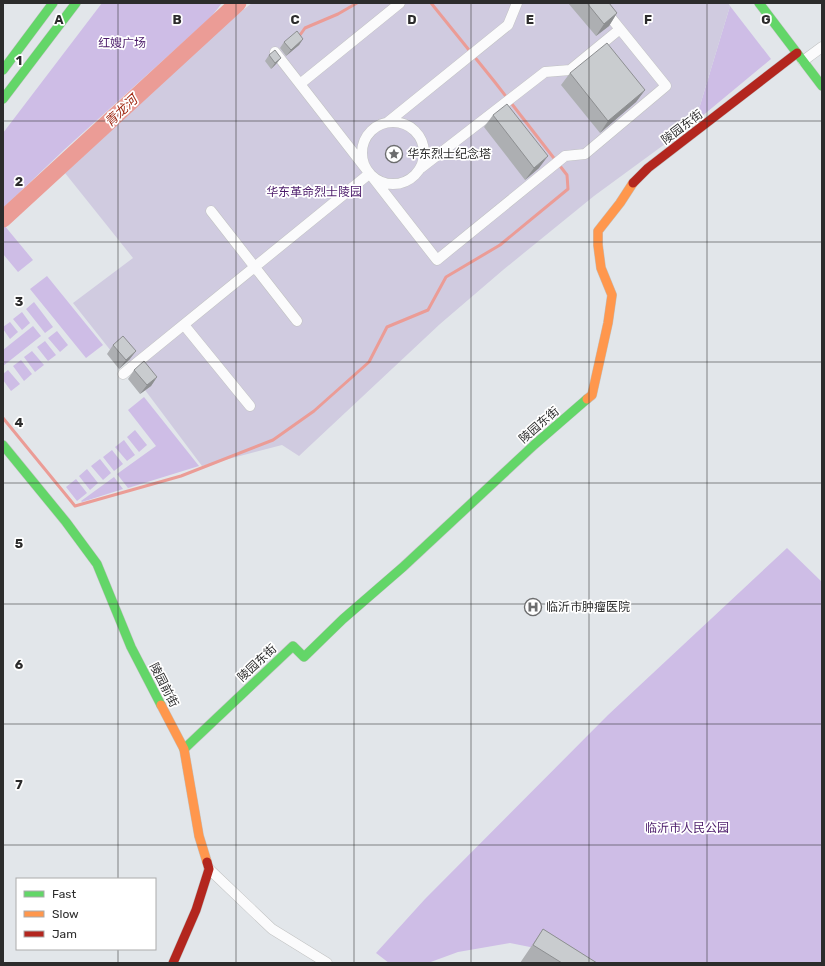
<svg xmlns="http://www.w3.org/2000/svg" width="825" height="966" viewBox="0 0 825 966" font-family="Rubik,'Noto Sans SC',sans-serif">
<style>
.green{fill:#cebde6}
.cemetery{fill:#d0cbe0}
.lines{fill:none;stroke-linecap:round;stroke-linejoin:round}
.stream{stroke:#eb9c96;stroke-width:3}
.river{stroke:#eb9c96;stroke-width:17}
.street-casing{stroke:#c1c2c2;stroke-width:11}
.fast-casing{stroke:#c1c2c2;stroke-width:10}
.slow-casing{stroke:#c1c2c2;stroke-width:10}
.jam-casing{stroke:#c1c2c2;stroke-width:10}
.street{stroke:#fbfbfc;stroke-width:10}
.fast{stroke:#63d668;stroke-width:9}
.slow{stroke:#ff974d;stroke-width:9}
.jam{stroke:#b3261e;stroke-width:9}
.wall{fill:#adafb2}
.shaded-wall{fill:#8d8f91}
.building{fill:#c9cccf;stroke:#8d8f91}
.grid{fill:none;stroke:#2c2c2c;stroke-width:1;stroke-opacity:0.55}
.labels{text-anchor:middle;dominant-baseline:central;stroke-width:3.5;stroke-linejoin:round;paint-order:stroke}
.park-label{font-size:12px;fill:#4b1b6a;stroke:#fff}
.street-label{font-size:12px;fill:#2c2c2c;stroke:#fff}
.poi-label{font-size:12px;fill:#2c2c2c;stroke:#fff;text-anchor:start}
.water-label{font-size:13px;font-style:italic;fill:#9e250e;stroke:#fff}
.grid-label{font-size:13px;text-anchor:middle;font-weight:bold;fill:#2c2c2c;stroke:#fff;stroke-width:3.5;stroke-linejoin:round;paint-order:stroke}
</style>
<rect width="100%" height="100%" fill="#e2e6ea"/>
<path class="green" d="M102 3H222L211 17 65 149 3 208V133Z
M730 6 771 59 695 122Z
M4 225 33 260 18 272 3 254V226Z
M47 276 103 345 86 358 30 289Z
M34 302 53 327 45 333 26 309Z
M22 312 30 323 22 330 13 319Z
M10 322 18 332 10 339 3 329V327Z
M33 326 41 336 3 366V350Z
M57 331 68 345 60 352 48 338Z
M45 341 56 355 48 361 37 347Z
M32 351 44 365 35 372 24 357Z
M21 360 32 374 24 381 13 366Z
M8 370 20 384 11 391 3 380V374Z
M144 397 199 466 128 488 117 474 156 446 128 410Z
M135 430 147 445 139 452 127 437Z
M124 440 135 455 127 461 115 447Z
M112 450 123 464 114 471 103 457Z
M100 459 111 473 103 480 91 466Z
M87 469 98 483 90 490 79 476Z
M114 477 123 489 82 502 81 501Z
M76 479 87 493 77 501 66 487Z
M787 548 822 582V963H564L540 949 510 943 458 952 428 963H389L376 953 425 899 608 715Z"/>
<path class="cemetery" d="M252 3H728L730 6 695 122 594 196 503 270 440 324 299 456 282 445 202 466 145 390 150 386 117 346 111 351 73 303 133 258 65 173 233 18Z"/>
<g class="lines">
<path class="stream" d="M300 35 305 28 338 14 357 3
M3 418 75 506 181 476 273 440 314 411 369 362 387 327 428 310 446 277 500 245 568 189 567 175 494 81 431 3"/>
<path class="river" d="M3 219 238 3"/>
<g class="street-casing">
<path id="street" d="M275 52 437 260 565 156 585 154 666 86 620 29
M803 61 822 47
M300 84 400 3
M362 153a31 31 0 1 1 62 0a31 31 0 1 1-62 0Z
M388 122 508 25 517 3
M421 168 545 72 570 70 620 29 599 3
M211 211 297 321
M184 325 250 406
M123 374 369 174
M209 869 272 929 327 963"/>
</g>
<g class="fast-casing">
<path id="fast" d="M759 3 822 86
M3 70 53 3
M3 99 76 3
M3 445 66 522 97 564 131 647 161 705
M184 749 293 646 304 657 343 619 403 567 534 445 587 399"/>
</g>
<g class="slow-casing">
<path id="slow" d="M587 399 592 395 608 323 612 295 601 268 598 245V231L620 203 633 183
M161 705 184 749 199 836 207 862"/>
</g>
<g class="jam-casing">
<path id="jam" d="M633 183 648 168 797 53
M173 963 196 910 209 869 207 862"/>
</g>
<use href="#street" class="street"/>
<use href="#fast" class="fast"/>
<use href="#slow" class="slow"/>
<use href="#jam" class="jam"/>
</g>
<path class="wall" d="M568 3H609L617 13 609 26 596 36Z
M303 39 299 45 286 56 280 48 284 42Z
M269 55 281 58 276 64 271 69 265 61Z
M570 73 645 90 636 102 600 133 561 85Z
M493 115 539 168 525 180 484 127Z
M113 345 136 351 129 360 119 369 107 354Z
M134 370 157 377 151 386 140 394 128 379Z
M543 929 597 963H520Z"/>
<path class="shaded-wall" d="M617 13 609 26 596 36 604 24Z
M303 39 299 45 286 56 291 50Z
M281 58 276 64 271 69 275 63Z
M645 90 636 102 600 133 608 121Z
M548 156 539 168 525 180 534 168Z
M136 351 129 360 119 369 126 360Z
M157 377 151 386 140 394 147 385Z"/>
<path class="building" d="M587 3H609L617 13 604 24Z
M297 31 303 39 291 50 284 42Z
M607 43 645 90 608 121 570 73Z
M275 50 281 58 275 63 269 55Z
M507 104 548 156 534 168 493 115Z
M123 336 136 351 126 360 113 345Z
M144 361 157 377 147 385 134 370Z
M543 929 597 963H562L533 945Z"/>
<path class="grid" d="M118 3V879M236 3V963M354 3V963M471 3V963M589 3V963M707 3V963M3 121H822M3 242H822M3 362H822M3 483H822M3 604H822M3 724H822M3 845H822M118 949V963"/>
<defs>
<g id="sight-ring" transform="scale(0.9)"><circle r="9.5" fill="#fff" stroke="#6c6d6e" stroke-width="1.5"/><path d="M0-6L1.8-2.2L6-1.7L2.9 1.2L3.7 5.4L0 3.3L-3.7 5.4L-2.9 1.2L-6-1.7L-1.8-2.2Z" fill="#6c6d6e"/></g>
<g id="hospital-ring" transform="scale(0.9)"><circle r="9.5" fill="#fff" stroke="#6c6d6e" stroke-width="1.5"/><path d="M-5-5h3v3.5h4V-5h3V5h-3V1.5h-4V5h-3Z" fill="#6c6d6e"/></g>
</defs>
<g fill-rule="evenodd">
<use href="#sight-ring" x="394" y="154"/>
<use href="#hospital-ring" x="533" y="607"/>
</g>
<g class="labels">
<g class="park-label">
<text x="122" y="43">红嫂广场</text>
<text x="314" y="192">华东革命烈士陵园</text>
<text x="687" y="828">临沂市人民公园</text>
</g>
<g class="street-label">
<text transform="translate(682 127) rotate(-37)">陵园东街</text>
<text transform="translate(539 425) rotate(-41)">陵园东街</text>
<text transform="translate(257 663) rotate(-43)">陵园东街</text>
<text transform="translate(164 685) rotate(63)">陵园前街</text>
</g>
<g class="poi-label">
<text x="407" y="154">华东烈士纪念塔</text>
<text x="546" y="607">临沂市肿瘤医院</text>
</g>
<g class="water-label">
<text transform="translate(121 111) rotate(-43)">青龙河</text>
</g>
</g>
<g class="grid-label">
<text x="59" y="24">A</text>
<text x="177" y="24">B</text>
<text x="295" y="24">C</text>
<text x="412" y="24">D</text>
<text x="530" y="24">E</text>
<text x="648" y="24">F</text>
<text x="766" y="24">G</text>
<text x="19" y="65">1</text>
<text x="19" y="186">2</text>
<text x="19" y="306">3</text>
<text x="19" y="427">4</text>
<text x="19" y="548">5</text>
<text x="19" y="669">6</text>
<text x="19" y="789">7</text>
</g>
<rect width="825" height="966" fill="none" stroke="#2c2c2c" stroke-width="8"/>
<rect x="16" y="878" width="140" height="72" fill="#ffffff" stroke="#ababab"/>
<rect x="24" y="891" width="20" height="6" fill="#63d668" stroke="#ababab"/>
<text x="52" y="898" font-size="12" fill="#2c2c2c">Fast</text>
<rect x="24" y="911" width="20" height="6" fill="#ff974d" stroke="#ababab"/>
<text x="52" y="918" font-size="12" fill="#2c2c2c">Slow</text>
<rect x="24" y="931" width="20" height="6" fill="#b3261e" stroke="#ababab"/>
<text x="52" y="938" font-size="12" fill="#2c2c2c">Jam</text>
</svg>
